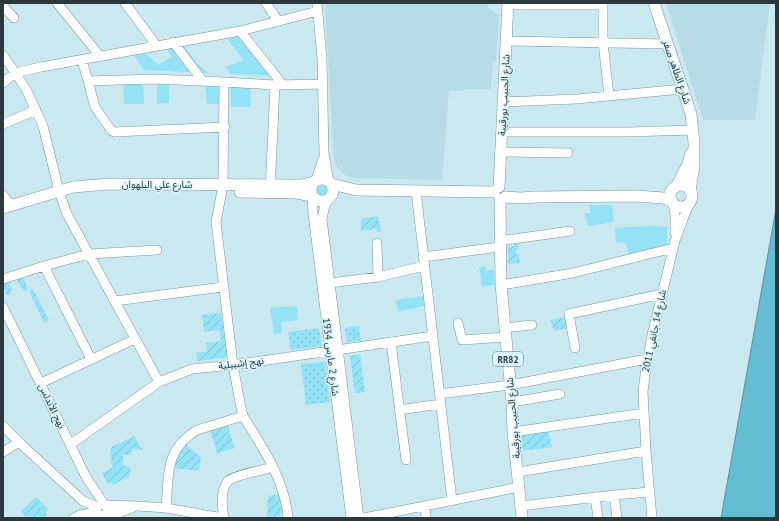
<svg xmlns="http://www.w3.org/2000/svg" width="779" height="521" viewBox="0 0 779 521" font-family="'PT Sans','Noto Sans Arabic',sans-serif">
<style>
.built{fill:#b6dde7}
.grass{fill:#94e2f6}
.park{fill:url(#park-dots)}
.garden{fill:url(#garden-furrows)}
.water{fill:#64bdd2;stroke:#5395a5}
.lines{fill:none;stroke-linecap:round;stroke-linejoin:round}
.minor-casing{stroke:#7b979f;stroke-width:10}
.major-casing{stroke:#7b979f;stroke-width:12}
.minor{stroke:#fff;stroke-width:9}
.major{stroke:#fff;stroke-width:11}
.labels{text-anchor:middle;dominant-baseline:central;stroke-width:3;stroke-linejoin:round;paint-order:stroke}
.shield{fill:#d7f5fd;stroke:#5f7175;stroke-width:1}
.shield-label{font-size:9px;font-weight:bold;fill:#2c383b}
.street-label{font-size:10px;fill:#2c383b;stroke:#d7f5fd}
</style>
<defs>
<pattern id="park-dots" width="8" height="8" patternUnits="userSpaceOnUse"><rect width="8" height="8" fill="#94e2f6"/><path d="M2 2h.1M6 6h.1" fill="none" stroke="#80c3d4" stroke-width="1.8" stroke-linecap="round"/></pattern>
<pattern id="garden-furrows" width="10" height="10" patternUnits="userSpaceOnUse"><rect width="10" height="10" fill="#94e2f6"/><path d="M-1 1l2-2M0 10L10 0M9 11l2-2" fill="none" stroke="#80c3d4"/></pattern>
</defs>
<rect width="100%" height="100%" fill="#cae8f0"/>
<path class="built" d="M325 3H488V8L499 15 496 61H493L491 89H463V91H449L442 180 354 178 347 176 341 172 337 167 334 161Z
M666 3H770L755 120H703Z"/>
<path class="grass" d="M242 33 273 76 230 74 226 67 243 60 226 37Z
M182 43 196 62 208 73 144 70 131 51H144L158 65 172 56 163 45Z
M123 80 143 81 144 104H124Z
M157 80 169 81V103L157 104Z
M205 82H221L222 104H207Z
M230 86H250L251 107H231Z
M316 191a6 6 0 1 1 12 0a6 6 0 1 1-12 0Z
M589 205H612L614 222 588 226 585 213H590Z
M652 226 667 227V246L629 255 626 243 616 242 615 228Z
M479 267H486V271L494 270 495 285 482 286Z
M423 296 424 306 398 312 395 300Z
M297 306 298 320 281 322 282 333 274 334 270 308Z"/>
<path class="park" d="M359 326 361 341 347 342 345 328Z
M319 328 322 346 291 350 288 332Z
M325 362 330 402 306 405 301 364Z"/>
<path class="garden" d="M378 216 381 231 377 232 376 229 361 231V219Z
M522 240V243L518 244V249L516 251V254L519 255 520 263 508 264V247L515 246 514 242Z
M22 275 28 289 24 291 15 278 11 280 12 283 9 284 12 290 10 291 11 294 7 296 3 287 5 282Z
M33 289 49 320 44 323 29 291Z
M221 313 228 357 198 361 196 353 207 351 206 343 221 341 219 330 204 332 202 315Z
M567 317 569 328 554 331 550 320Z
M360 354 365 392 355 393 350 356Z
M228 425 234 448 217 453 210 430Z
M548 429 552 447 522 451 520 436 521 433Z
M135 436 139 445 143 450 132 448 131 455H123V465L131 467 129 477 113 485 111 482 108 484 102 473 113 467 110 460 112 459 110 455 111 447Z
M185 444 201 457 199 471 175 468 178 450Z
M279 494 282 508 280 518H267L268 496Z
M36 497 49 510 45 512 47 515 41 518H26L21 511Z"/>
<path class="water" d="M776 209V518H721Z"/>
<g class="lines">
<g class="minor-casing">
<path id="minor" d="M57 3 100 56
M125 3 156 45
M266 3 278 21
M317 3 322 59 324 154 329 182
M603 3V42L609 96
M508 5H603
M3 6 14 18
M240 31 283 85
M507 41 667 44
M173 42 202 80
M3 55 26 89 43 126 59 191 67 214 159 382
M82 60 88 81
M224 82 223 185 216 222 233 365 241 408 243 416C263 448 285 480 288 518
M3 83 15 73 41 67 240 31 318 11
M503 102 577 99 682 89
M3 124 36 110
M225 127 114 132 111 130 95 107 88 81 153 79 224 82 275 85 322 84
M501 132H628L693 130
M500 152 568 153
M316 180 323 159
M416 191 452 501
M270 192 275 85
M3 195 11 205
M312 196 313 214 351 518
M328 200 325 205 322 219 359 518
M673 202 675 215V233
M499 241 570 231
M377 243 378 277
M423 257 499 247
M44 266 91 359
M3 279 44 266 89 254 157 250
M330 283 378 277 424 266
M501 285 573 273 673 248
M115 301 223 287
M3 307 86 477 104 504
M458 323 462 340 505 337
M504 328 532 325
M391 342 406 460
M575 348 569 314 662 294
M41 383 135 339
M439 394 510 385 647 359
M512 402 560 394
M399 410 440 404
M3 426 22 445 83 501 97 507
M513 432 644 413
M71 444 159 382 192 369 233 365 433 336
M3 452 19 442
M518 472 646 451
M614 495 617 518
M595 497 598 518
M96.5 510a5.5 5.5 0 1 1 11 0a5.5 5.5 0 1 1-11 0Z
M105 505 138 506 166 508 223 518
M425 506 426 518
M521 506 614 495 650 492
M166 508C169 475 164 450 197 430L243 416
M107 512 116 514 134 507
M74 518 80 515 97 512
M224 518C222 507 220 490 228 481 234 475 264 470 273 467
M364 518 519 487
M652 518 646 451 643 392 645 375 652 335 675 241 689 203"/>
</g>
<g class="major-casing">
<path id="major" d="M654 3 691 114 694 143V166L690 191
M311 190a11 11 0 1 1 22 0a11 11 0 1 1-22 0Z
M331 184 356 190 494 192
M670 196a11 11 0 1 1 22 0a11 11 0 1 1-22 0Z
M499 187 508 3
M676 187 688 164 691 153
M240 192 297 193 312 196
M505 197 521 198 537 197 637 196 663 198 672 201
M500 199 501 285 512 402 513 432 522 518
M3 208 73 187 109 184 301 185 314 182"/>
</g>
<use href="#minor" class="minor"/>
<use href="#major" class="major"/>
</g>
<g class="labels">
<rect class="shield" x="493" y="352" width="30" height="14" rx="3"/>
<g class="shield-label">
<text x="508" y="359">RR82</text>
</g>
<g class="street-label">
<text transform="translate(677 72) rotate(71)">شارع الطاهر صفر</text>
<text transform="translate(504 95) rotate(-87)">شارع الحبيب بورقيبة</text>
<text x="157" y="184">شارع علي البلهوان</text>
<text transform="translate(654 331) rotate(-78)">شارع 14 جانفي 2011</text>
<text transform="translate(331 357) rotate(83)">شارع 2 مارس 1934</text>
<text transform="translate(241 363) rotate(-7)">نهج إشبيلية</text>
<text transform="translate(52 406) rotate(64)">نهج الأندلس</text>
<text transform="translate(513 418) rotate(-95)">شارع الحبيب بورقيبة</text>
</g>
</g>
<rect width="779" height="521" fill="none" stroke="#2c383b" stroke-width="8"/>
</svg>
